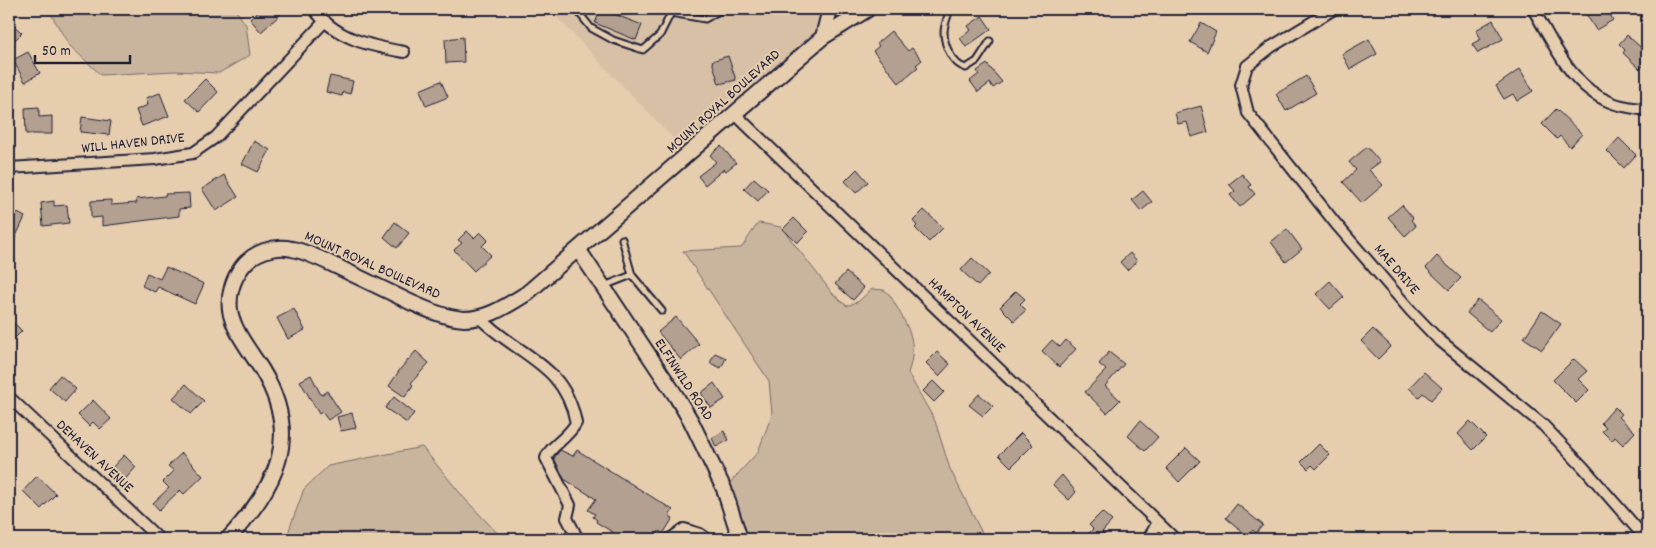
<svg xmlns="http://www.w3.org/2000/svg" width="1656" height="548" viewBox="0 0 1656 548" font-family="Dekko,sans-serif">
<style>
.built{fill:#d7c0a5}
.green{fill:#c9b49d;stroke:#766b6c}
.building{fill:#b3a090;stroke:#22223b}
.lines{fill:none;stroke-linecap:round;stroke-linejoin:round}
.lane-casing{stroke:#22223b;stroke-width:9}
.street-casing{stroke:#22223b;stroke-width:14}
.secondary-casing{stroke:#22223b;stroke-width:18}
.lane{stroke:#e6cdae;stroke-width:5}
.street{stroke:#e6cdae;stroke-width:10}
.secondary{stroke:#e6cdae;stroke-width:14}
.labels{text-anchor:middle;dominant-baseline:central;stroke-width:4;stroke-linejoin:round;paint-order:stroke}
.street-label{font-size:15px;fill:#22223b;stroke:#e6cdae}
</style>
<rect width="100%" height="100%" fill="#e6cdae"/>
<filter id="ink" filterUnits="userSpaceOnUse"><feTurbulence type="fractalNoise" baseFrequency=".02" numOctaves="2"/><feDisplacementMap in="SourceGraphic" scale="10" xChannelSelector="R" yChannelSelector="G"/><feConvolveMatrix kernelMatrix="1 2 1 2 8 2 1 2 1" color-interpolation-filters="sRGB"/></filter>
<g filter="url(#ink)">
<path class="built" d="M549 9H868L689 155Z"/>
<path class="green" d="M48 9H235L246 25 250 55 219 73 175 71 101 75 69 45Z
M759 223 781 227 833 294 847 306 859 301 872 289 884 290 890 295C906 325 920 339 908 373L935 421 950 469 985 539H740L724 489 758 452 772 414 769 381 683 251 741 248C748 240 751 231 759 223Z
M422 447 465 499 503 539H292L289 530 304 489 328 466Z"/>
<path class="building" d="M261 9H276L281 14 261 32 250 19Z
M601 9 642 25 636 40 595 23Z
M1583 9H1607L1613 20 1596 30Z
M982 16 991 29 966 47 960 38 971 30 968 26Z
M1493 20 1503 39 1478 53 1472 44 1481 39 1476 30Z
M9 21 22 33 9 46Z
M1201 23 1216 32 1207 52 1190 42Z
M891 31 908 51 912 48 922 60 916 65 918 67 899 83 873 51 879 46 877 43Z
M1627 35 1647 53V62L1640 69 1623 53 1625 50 1619 44Z
M463 37 464 62 446 63 445 39Z
M1369 39 1377 54 1350 69 1342 54Z
M28 52 40 73 25 82 13 60Z
M728 56 736 80 719 84 712 61Z
M987 64 1002 82 993 88 990 83 978 92 970 81 979 74 977 71Z
M1520 69 1533 91 1517 101 1513 94 1504 99 1496 86Z
M330 76 353 81 350 94 343 92 342 96 326 92Z
M1306 76 1316 93 1286 111 1276 94Z
M205 79 218 92 199 112 185 99Z
M441 81 448 97 426 106 420 90Z
M160 93 169 116 142 126 136 110 148 105 146 98Z
M1201 106 1208 132 1191 137 1187 122 1178 124 1175 113Z
M39 107V117L52 116V134H26L25 108Z
M1556 109 1582 134 1570 147 1560 136 1557 139 1542 124Z
M82 117 111 121 109 135 80 132Z
M1619 138 1636 155 1624 168 1607 151Z
M254 141 270 150 258 172 242 164Z
M721 146 736 163 726 171 724 169 705 185 698 176 716 162 710 155Z
M1367 147 1380 162 1369 170 1383 185 1362 203 1343 182 1356 170 1349 162Z
M857 169 868 182 856 193 845 181Z
M1242 174 1251 185 1249 187 1255 194 1240 207 1230 195 1235 191 1229 184Z
M224 175 238 197 216 211 202 189Z
M754 178 768 190 758 201 744 189Z
M1143 191 1152 202 1141 211 1132 200Z
M189 193 190 208 179 209V216L102 226V217L91 218V201L111 200V205L137 203 136 199 165 196V194Z
M54 201V206L67 205 69 223 43 226 41 203Z
M1402 205 1413 218 1411 220 1416 226 1405 236 1388 217Z
M12 210 25 217 9 251V217Z
M924 210 943 228 929 242 915 228 917 226 913 221Z
M794 218 808 232 798 242H796L783 229Z
M395 222 409 233 397 248 384 237Z
M1287 229 1302 249 1286 262 1271 242Z
M467 231 474 238 480 232 488 240 482 246 491 255 474 271 454 250 462 243 458 240Z
M1130 253 1137 261 1127 270 1120 262Z
M1437 256 1461 278 1449 290 1426 268Z
M972 258 989 274 978 286 961 270Z
M166 267 204 284 195 304 158 287 155 292 142 286 147 273 160 279Z
M846 272 864 288 853 300 835 284Z
M1330 281 1344 297 1330 309 1316 294Z
M1016 291 1025 299 1020 304 1026 310 1014 321 1000 307Z
M1478 300 1501 319 1490 332 1467 313Z
M294 309 305 330 288 339 277 318Z
M1542 311 1561 324 1542 350 1524 338Z
M676 317 699 344 681 360 658 332Z
M9 318 22 331 9 344Z
M1373 329 1391 346 1378 359 1361 341Z
M1052 340 1060 347 1066 340 1076 349 1059 367 1042 351Z
M416 351 429 363 411 383 413 385 405 397 389 386 401 368Z
M937 352 950 364 939 376 926 363Z
M1109 352 1124 364 1105 386 1120 400 1107 413 1085 392 1106 370 1099 364Z
M715 353 726 358 721 368 710 363Z
M1574 359 1587 371 1578 379 1589 390 1576 403 1553 380Z
M1424 372 1442 388 1431 400 1423 393 1419 397 1409 388Z
M60 375 76 389 65 402 49 388Z
M311 375 321 395 327 391 341 412 328 420 322 412 319 414 300 381Z
M933 381 944 392 934 402 923 391Z
M714 383 725 399 711 408 701 393Z
M186 384 204 401 191 414 173 398Z
M979 394 993 406 983 416 969 405Z
M394 397 414 413 407 423 385 408Z
M93 400 111 419 100 429 93 422 89 426 78 415Z
M1615 407 1622 414 1619 417 1635 432 1623 445 1615 437 1612 441 1602 431 1606 428 1601 423Z
M352 413 356 428 341 431 337 417Z
M1140 421 1158 437 1145 451 1128 436Z
M1470 421 1486 437 1473 450 1458 434Z
M724 431 729 440 716 447 712 438Z
M1021 433 1033 445 1011 467 999 455Z
M1319 444 1330 455 1316 469 1312 465 1308 469 1301 462Z
M1186 448 1200 461 1179 482 1166 468Z
M560 450 573 456 577 450 673 510 669 516 673 518 663 534 659 531 656 537 651 534 647 539H610L614 533 596 522 597 520 593 517 595 514 588 510 596 499 564 479 554 458Z
M182 453 203 476 184 494 180 490 159 510 153 503 169 488 163 482 174 471 168 466Z
M124 455 136 467 122 483 109 471Z
M1062 475 1076 492 1069 500 1053 485Z
M37 476 56 494 41 509 23 491Z
M1237 504 1263 525 1256 533 1253 530 1248 536 1226 518Z
M1102 512 1112 521 1102 532 1110 539H1083L1093 529 1089 525Z"/>
<g class="lines">
<g class="lane-casing">
<path id="lane" d="M576 9 591 28 613 40 643 50 660 35 671 13 660 9
M673 9 671 13 705 19 722 9
M950 9C948 16 944 25 944 32 944 46 953 65 966 68L977 61 990 41
M632 275 662 311
M604 286 632 275 622 239"/>
</g>
<g class="street-casing">
<path id="street" d="M314 9C335 39 371 46 404 52
M1334 9 1271 47 1247 66 1241 85 1248 113 1336 224 1411 311 1437 338 1543 425 1584 468 1646 539
M1533 9C1553 42 1571 87 1610 102 1621 107 1635 108 1647 110
M735 114 1175 539
M9 168 155 159 193 153 216 137 325 21
M480 318C518 356 565 363 576 423 568 438 549 447 546 458L570 505 567 518 578 539
M9 397 159 539
M670 539 684 529 700 534 707 539
M1148 539 1157 524"/>
</g>
<g class="secondary-casing">
<path id="secondary" d="M823 37 830 9
M578 249 676 396 691 421 724 489 740 539
M228 539C276 486 303 438 262 370 251 352 233 331 230 310 228 295 233 279 242 267 253 252 274 245 292 249 308 252 323 260 338 267 362 279 386 290 410 302 426 309 445 318 464 319 488 319 506 306 526 294L823 37 868 9"/>
</g>
<use href="#lane" class="lane"/>
<use href="#street" class="street"/>
<use href="#secondary" class="secondary"/>
</g>
</g>
<g class="labels">
<g class="street-label">
<text transform="translate(724 102) rotate(-42)">MOUNT ROYAL BOULEVARD</text>
<text transform="translate(133 144) rotate(-6)">WILL HAVEN DRIVE</text>
<text transform="translate(372 266) rotate(24)">MOUNT ROYAL BOULEVARD</text>
<text transform="translate(1396 270) rotate(49)">MAE DRIVE</text>
<text transform="translate(966 316) rotate(44)">HAMPTON AVENUE</text>
<text transform="translate(683 380) rotate(57)">ELFINWILD ROAD</text>
<text transform="translate(94 457) rotate(43)">DEHAVEN AVENUE</text>
</g>
</g>
<rect width="1656" height="548" fill="none" stroke="#e6cdae" stroke-width="30"/>
<rect x="15" y="15" width="1626" height="518" fill="none" stroke="#22223b" stroke-width="2" filter="url(#ink)"/>
<path d="M35 55v8h95v-8" fill="none" stroke="#22223b" stroke-width="2.5"/>
<text x="42" y="55" font-size="15" fill="#22223b" stroke="#e6cdae" stroke-width="4" paint-order="stroke">50 m</text>
</svg>
